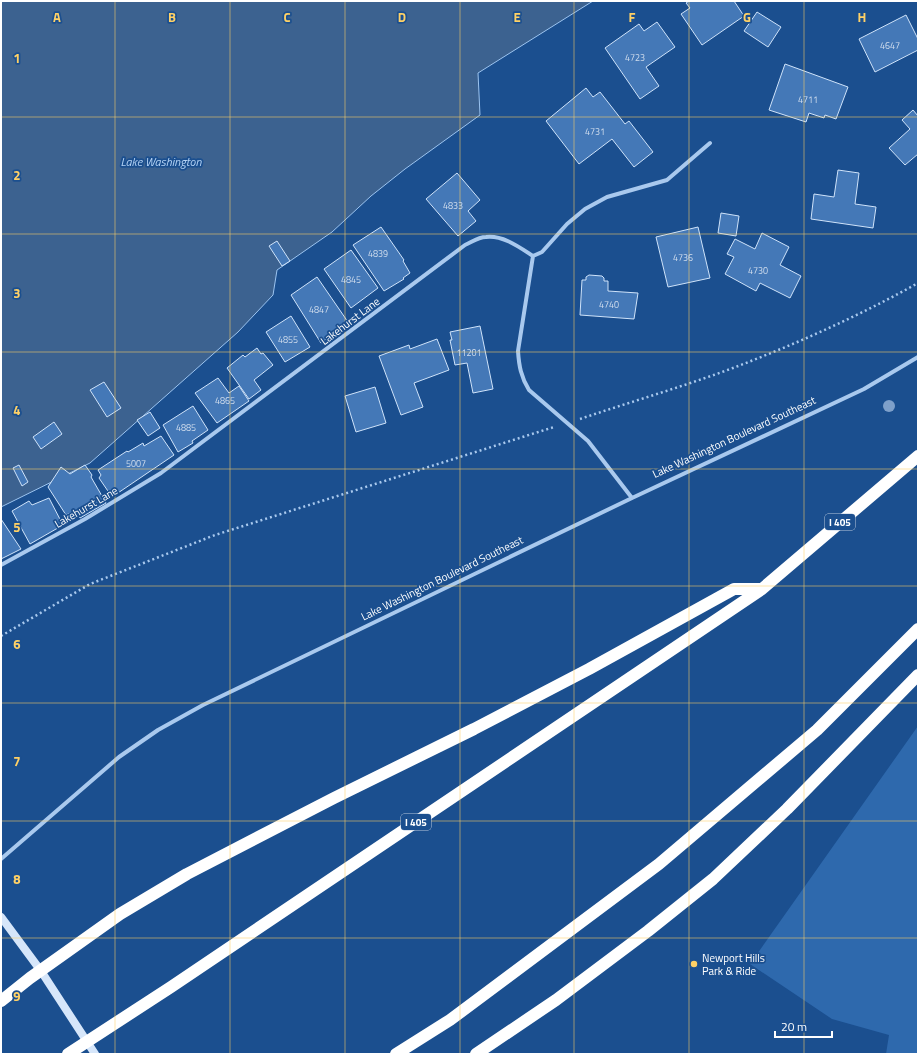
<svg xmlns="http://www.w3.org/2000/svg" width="919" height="1055" viewBox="0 0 919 1055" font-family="'Titillium Web',sans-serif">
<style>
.green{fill:#2e69ad}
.water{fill:#3c6290;stroke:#9cc4f0}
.building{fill:#4478b7;stroke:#cfe3fa}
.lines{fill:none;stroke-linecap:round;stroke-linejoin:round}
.path{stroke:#a9c9ee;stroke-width:2.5;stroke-dasharray:2 3;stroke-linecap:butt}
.street{stroke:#a9c9ee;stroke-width:4}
.secondary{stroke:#d6e6fa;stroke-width:8}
.highway{stroke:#fff;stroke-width:12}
.tree{fill:#7ea0ca}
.grid{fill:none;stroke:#ffd166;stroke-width:1;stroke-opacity:0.55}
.poi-dot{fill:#ffd166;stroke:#1b4f8f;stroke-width:1.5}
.labels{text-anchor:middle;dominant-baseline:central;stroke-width:3.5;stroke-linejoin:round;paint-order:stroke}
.number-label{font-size:9px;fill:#d0dded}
.shield{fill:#1b4f8f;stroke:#bbcadd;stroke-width:1}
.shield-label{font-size:10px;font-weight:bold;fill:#fff}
.street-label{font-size:11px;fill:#fff;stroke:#1b4f8f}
.poi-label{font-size:11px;fill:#fff;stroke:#1b4f8f;text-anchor:start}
.water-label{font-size:12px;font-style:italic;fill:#b5d3f5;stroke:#1b4f8f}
.grid-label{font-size:13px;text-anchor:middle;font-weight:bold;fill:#ffd166;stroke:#1b4f8f;stroke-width:3.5;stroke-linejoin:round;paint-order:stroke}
</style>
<rect width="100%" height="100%" fill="#1b4f8f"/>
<path class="green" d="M918 726V1054H886L889 1035 832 1019 750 964Z"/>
<path class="water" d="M1 1H593L478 73 480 115 405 169 371 196 332 232 277 270 273 295 238 332 90 463 1 507Z"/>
<path class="building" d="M689 1H734L744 16 702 45 681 14 690 8 686 3Z
M757 12 781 27 768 47 744 31Z
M906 15 918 39V50L875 72 859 39Z
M657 22 675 47 646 67 659 86 640 99 605 48 639 24 644 31Z
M785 64 848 87 836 119 825 115 824 118 809 113 806 122 769 110Z
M586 88 593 97 600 92 625 124 629 121 653 152 634 167 612 139 579 164 546 121Z
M913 110 918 116V154L905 165 889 148 910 129 902 120Z
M838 170 859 173 855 204 876 207 873 228 811 219 814 194 834 197Z
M457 173 480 200 468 211 476 221 458 236 426 199Z
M721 213 739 216 736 236 718 233Z
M381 227 404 260 403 261 410 273 403 278 404 279 384 291 353 245Z
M698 227 710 278 668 287 656 237Z
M762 233 789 247 780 265 801 276 790 298 760 283 756 291 725 274 734 257 727 254 735 239 755 249Z
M277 241 290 261 282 266 269 246Z
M351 250 378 288 351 308 324 269Z
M589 275 602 276 604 278V281H608V291L638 293 634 319 580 315 582 280H586V277Z
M317 277 348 322 321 343 291 295Z
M291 316 310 347 285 362 266 332Z
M480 326 493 389 473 393 467 363 455 365 450 340H452L450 332Z
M437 339 449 370 414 383 423 407 401 415 379 356 409 345 410 349Z
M257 348 261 354 263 353 273 365 254 380 261 390 249 399 227 368 243 355 245 357Z
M218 378 229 393 239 386 249 401 217 423 195 393Z
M104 382 121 408 107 417 90 390Z
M375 387 386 423 356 432 345 396Z
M193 406 208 430 192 441 193 443 178 452 163 425Z
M150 412 160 428 148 436 137 420Z
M54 422 62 434 41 449 33 437Z
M161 436 174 455 112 497 99 478 101 475 98 470 127 451 128 452 143 443 144 446Z
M19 465 28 482 22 486 13 468Z
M85 465 92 475 91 477 106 503 80 518 75 511 66 515 48 487 61 467 70 474Z
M49 498 63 525 30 544 12 511 29 501 32 505Z
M1 519 21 549 1 559Z"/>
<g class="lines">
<path class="path" d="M580 419C630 402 682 387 733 368 796 344 859 316 918 283
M1 636 90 584 215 535 554 427"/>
<path class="street" d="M533 256 518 351C519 366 521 377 529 390L588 441 632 498
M1 565 85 519 161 473 465 245C472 242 478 237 486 237 503 235 519 247 533 256L542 252 567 224 585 209 607 197 667 180 710 143
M1 859 119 757 158 730 203 705 632 498 864 389 918 357"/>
<path class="secondary" d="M1 917 41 971 95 1054"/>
<path class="highway" d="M1 1001 30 978 120 914 187 874 334 798 474 729 589 669 734 589H762
M68 1054 171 987 762 589 918 456
M396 1054 450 1020 659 864 817 730 918 629
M476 1054 556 1000 648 931 713 879 787 809 918 675"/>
</g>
<circle class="tree" cx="889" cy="406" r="6"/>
<path class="grid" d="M115 1V1054M230 1V1054M345 1V1054M460 1V1054M574 1V1054M689 1V1054M804 1V1054M1 117H918M1 234H918M1 352H918M1 469H918M1 586H918M1 703H918M1 821H918M1 938H918"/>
<circle class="poi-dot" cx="694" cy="964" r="4"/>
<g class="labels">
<g class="number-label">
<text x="890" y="45">4647</text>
<text x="635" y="57">4723</text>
<text x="808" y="99">4711</text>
<text x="595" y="131">4731</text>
<text x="453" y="205">4833</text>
<text x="378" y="253">4839</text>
<text x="683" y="257">4736</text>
<text x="758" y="270">4730</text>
<text x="351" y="279">4845</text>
<text x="609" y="304">4740</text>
<text x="319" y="309">4847</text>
<text x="288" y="339">4855</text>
<text x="469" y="352">11201</text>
<text x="225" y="400">4865</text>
<text x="186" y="427">4885</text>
<text x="136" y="463">5007</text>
</g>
<g class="shield">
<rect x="825" y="514" width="30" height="16" rx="3"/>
<rect x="401" y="814" width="30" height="16" rx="3"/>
</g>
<g class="shield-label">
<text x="840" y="522">I 405</text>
<text x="416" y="822">I 405</text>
</g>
<g class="street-label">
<text transform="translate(350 321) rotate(-37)">Lakehurst Lane</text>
<text transform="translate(734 437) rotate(-25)">Lake Washington Boulevard Southeast</text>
<text transform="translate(86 507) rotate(-30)">Lakehurst Lane</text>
<text transform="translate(442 578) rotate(-26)">Lake Washington Boulevard Southeast</text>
</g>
<g class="poi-label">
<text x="702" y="958">Newport Hills<tspan x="702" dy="13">Park &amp; Ride</tspan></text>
</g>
<g class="water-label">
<text x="161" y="161">Lake Washington</text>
</g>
</g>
<g class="grid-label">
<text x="57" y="22">A</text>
<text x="172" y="22">B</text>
<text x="287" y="22">C</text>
<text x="402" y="22">D</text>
<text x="517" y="22">E</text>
<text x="632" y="22">F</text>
<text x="747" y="22">G</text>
<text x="862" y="22">H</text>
<text x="17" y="63">1</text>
<text x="17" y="180">2</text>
<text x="17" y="298">3</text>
<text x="17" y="415">4</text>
<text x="17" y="532">5</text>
<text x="17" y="649">6</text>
<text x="17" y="766">7</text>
<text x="17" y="884">8</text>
<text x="17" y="1001">9</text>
</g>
<rect width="919" height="1055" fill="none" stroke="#ffffff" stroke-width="4"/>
<path d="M775 1031v6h57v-6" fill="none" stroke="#ffffff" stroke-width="2"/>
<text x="781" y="1031" font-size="12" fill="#ffffff" stroke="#1b4f8f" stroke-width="3" paint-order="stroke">20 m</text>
</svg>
